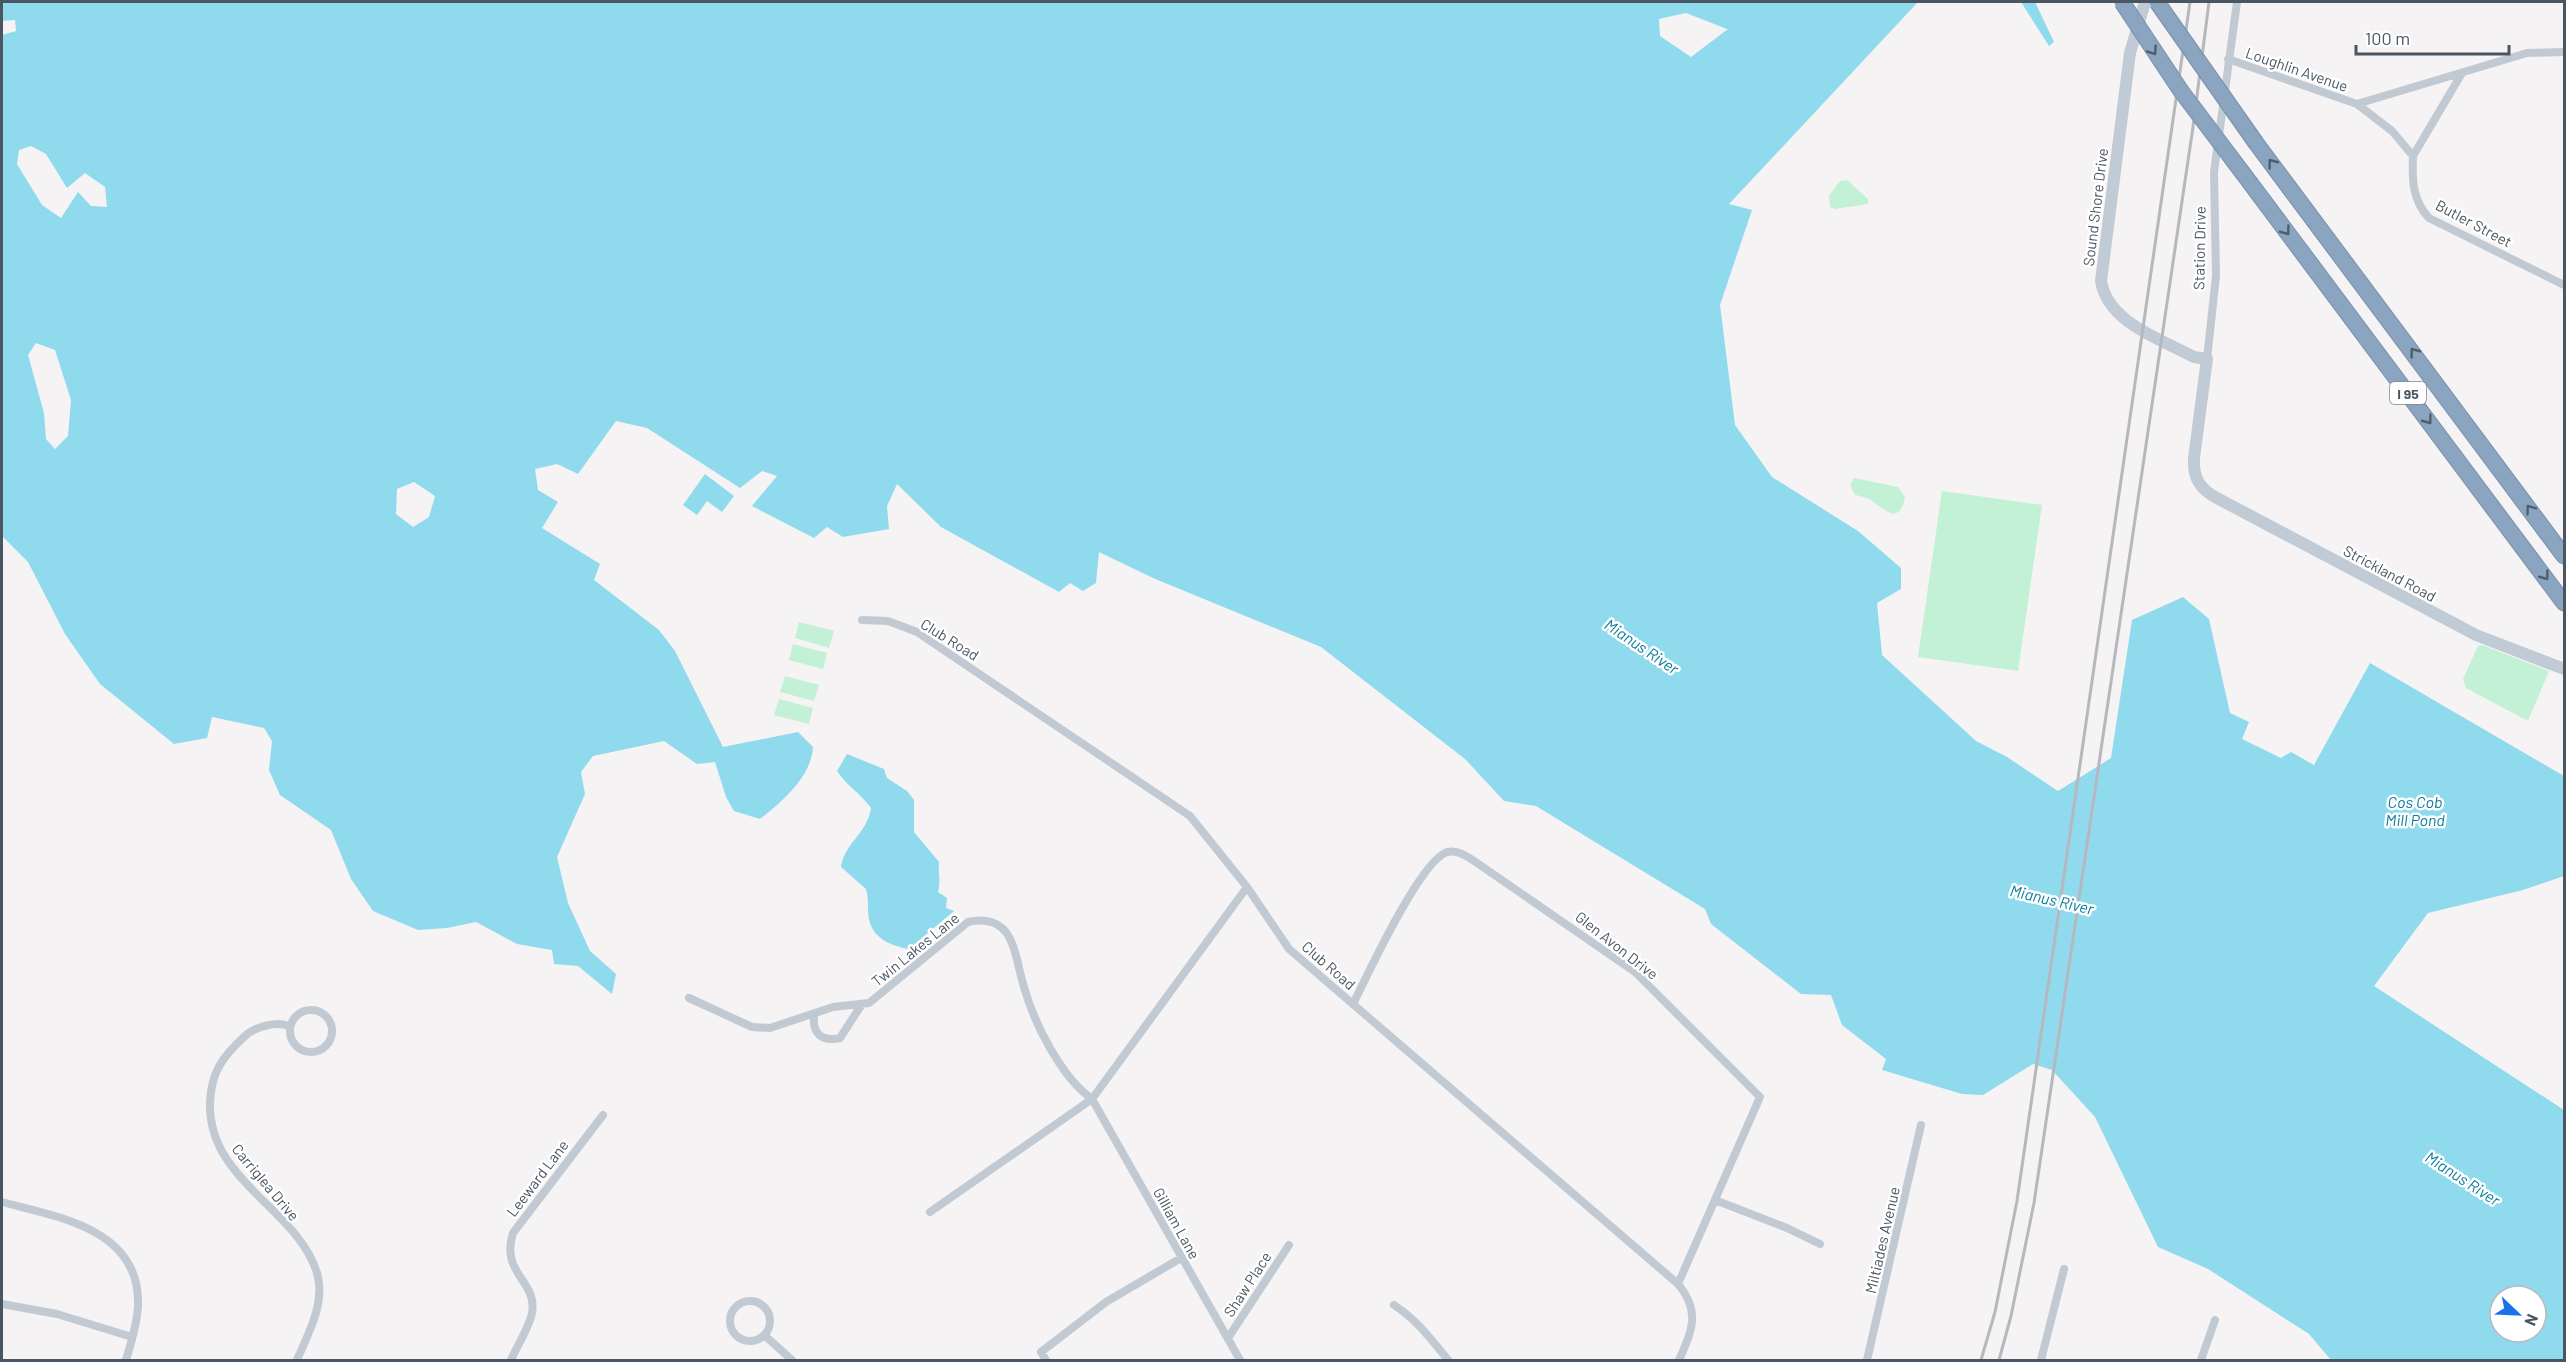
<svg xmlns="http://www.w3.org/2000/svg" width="2566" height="1362" viewBox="0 0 2566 1362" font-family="Barlow,sans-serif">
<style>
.green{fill:#c3f1d5}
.water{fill:#90daee;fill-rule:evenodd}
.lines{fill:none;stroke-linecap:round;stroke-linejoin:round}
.highway-casing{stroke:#7690ad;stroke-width:17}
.street{stroke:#c1cad2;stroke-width:8}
.secondary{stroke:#c1cbd6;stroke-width:12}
.highway{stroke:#8ba5c1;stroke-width:15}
.rail{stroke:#b5b8bd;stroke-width:3}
.highway-bridge-casing{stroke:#7690ad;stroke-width:17;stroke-linecap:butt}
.highway-bridge{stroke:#8ba5c1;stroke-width:15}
.oneway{stroke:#505e6b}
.labels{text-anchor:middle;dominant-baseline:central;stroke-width:5;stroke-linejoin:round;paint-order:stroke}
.shield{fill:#fff;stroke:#808990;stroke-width:1.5}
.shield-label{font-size:14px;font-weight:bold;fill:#4a5661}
.street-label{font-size:15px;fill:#4a5661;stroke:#fff}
.water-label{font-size:16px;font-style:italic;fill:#0c7c9b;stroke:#fff}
</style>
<rect width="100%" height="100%" fill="#f5f3f3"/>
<path class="green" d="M1847 180 1868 199V204L1835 209 1830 207 1829 196 1840 181Z
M1854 478 1898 487 1905 497C1899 528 1883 507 1869 499 1865 497 1860 496 1855 495L1850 485Z
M1942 491 2042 505 2018 671 1918 657Z
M799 622 834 631 829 648 795 638Z
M793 644 827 653 823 669 789 660Z
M2482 645 2549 671 2528 721 2466 688 2463 679 2478 646Z
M785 676 819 685 814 701 780 692Z
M779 699 813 708 809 724 774 715Z"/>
<path class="water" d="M2 2H1918L1729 204 1752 210 1720 305 1735 425 1772 477 1858 531 1901 568V589L1877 603 1882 655 1976 741 2007 757 2058 791 2111 758 2132 620 2183 597 2209 619 2230 713 2249 722 2242 739 2281 758 2291 752 2314 765 2370 663 2564 776V876L2523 890 2428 913 2374 986 2564 1110V1360H2331L2309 1334 2208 1269 2158 1247 2095 1117 2052 1070 2033 1064 1983 1095 1962 1094 1882 1070 1886 1059 1842 1025 1831 995 1801 994 1711 924 1705 909 1536 806 1504 801 1465 759 1321 647 1153 578 1099 552 1096 583 1083 591 1070 583 1059 592 941 527 897 484 887 506 889 529 843 537 827 527 814 538 752 506 777 476 762 471 740 488 647 428 616 421 578 474 557 464 535 469 538 490 558 502 542 528 600 564 594 580 659 630 675 651 723 747 798 732 813 747C811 777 783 801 760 819L734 811 726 797 715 762 697 764 664 741 593 756 581 772 585 794 557 857 568 903 590 951 616 974 612 994 578 966 554 964 552 950 517 944 476 922 447 928 418 930 373 911 351 879 331 830 280 795 269 770 272 741 264 728 212 717 207 738 174 744 100 684 65 634 28 562 2 536V35L16 31 15 20 2 21ZM1686 13 1727 29H1728L1691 57 1660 36 1659 19ZM31 146 46 154 67 188 85 173 105 187 107 207 91 206 78 192 61 218 42 205 17 164 19 150ZM36 343 55 350 71 400 68 436 55 449 46 439 44 413 28 355ZM414 482 435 496 429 517 413 527 396 514 397 489ZM2500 1296H2536V1332H2500Z
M2021 2H2035L2054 42 2049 46Z
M705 474 734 496 722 512 707 501 697 515 683 505Z
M847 754 884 769 887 778 907 791 914 800V832L939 862C938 873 941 882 938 892L947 898 946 908 954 911 909 949C892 946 873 939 869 919 867 908 869 899 866 889L841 867C845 842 867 834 871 808 861 794 846 785 837 771Z"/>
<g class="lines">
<g class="highway-casing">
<path id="highway" d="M2256 143 2564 556
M2251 184 2564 603"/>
</g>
<path class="street" d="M2228 59 2357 104 2527 53 2564 52
M2357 104 2392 131 2413 156C2412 179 2412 200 2429 218L2564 285
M2413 156 2462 73
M2207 359 2216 276 2214 172 2237 2
M862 620 888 621 917 632 1190 816 1247 887 1289 949 1678 1284C1701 1311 1692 1331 1679 1360
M689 998 752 1027 770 1028 833 1007 869 1003 968 922C984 918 1002 921 1010 939 1017 952 1019 972 1024 987 1034 1023 1061 1077 1092 1099L930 1212
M1353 1004C1367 976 1420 861 1447 852 1459 849 1471 859 1480 865L1635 972 1760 1097 1678 1284
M290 1031a21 21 0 1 1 42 0a21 21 0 1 1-42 0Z
M814 1015C812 1033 821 1042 840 1038L862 1004
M290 1027C277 1020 254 1027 244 1037 222 1057 211 1073 210 1103 208 1181 298 1209 317 1273 326 1302 308 1334 297 1360
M1715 1200 1787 1228 1820 1244
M2 1202C58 1217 141 1229 138 1306 137 1325 131 1343 126 1360
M730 1321a20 20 0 1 1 40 0a20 20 0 1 1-40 0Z
M2 1304 57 1314 132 1337
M1394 1305C1417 1320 1431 1339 1448 1360
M764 1335 792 1360
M1228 1338 1289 1245
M511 1360C517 1346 529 1328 532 1313 538 1281 500 1274 513 1233L603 1115
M1046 1360 1041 1352 1106 1302 1181 1258
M1240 1360 1092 1099 1247 887
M1867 1360 1921 1125
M2041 1360 2064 1269
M2201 1360 2215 1320"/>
<path class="secondary" d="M2145 2 2130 53 2101 281C2108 323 2161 339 2194 357L2207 359 2194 458C2193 477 2199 488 2215 497L2476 635 2564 669"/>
<use href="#highway" class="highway"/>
<path class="rail" d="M1981 1360 1995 1312 2017 1201 2190 2
M1999 1360 2011 1316 2034 1203 2193 127 2209 2"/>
<g class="highway-bridge-casing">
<path id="highway-bridge" d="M2122 2 2181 91 2251 184
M2157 2 2256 143"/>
</g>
<use href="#highway-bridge" class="highway-bridge"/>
</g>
<defs><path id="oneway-chevron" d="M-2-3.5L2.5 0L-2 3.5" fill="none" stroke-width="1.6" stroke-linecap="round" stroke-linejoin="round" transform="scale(1.5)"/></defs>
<g class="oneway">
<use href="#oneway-chevron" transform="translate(2153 51) rotate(56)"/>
<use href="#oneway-chevron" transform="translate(2272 163) rotate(-127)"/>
<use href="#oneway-chevron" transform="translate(2286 231) rotate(53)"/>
<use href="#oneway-chevron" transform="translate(2414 352) rotate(-127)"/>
<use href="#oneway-chevron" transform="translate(2428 420) rotate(53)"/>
<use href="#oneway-chevron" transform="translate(2530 509) rotate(-126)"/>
<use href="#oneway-chevron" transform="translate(2545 576) rotate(53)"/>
</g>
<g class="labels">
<rect class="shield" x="2390" y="382" width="36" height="22" rx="4.5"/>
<g class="shield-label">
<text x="2408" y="393">I 95</text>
</g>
<g class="street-label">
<text transform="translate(2297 69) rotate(19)">Loughlin Avenue</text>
<text transform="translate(2095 207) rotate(-83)">Sound Shore Drive</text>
<text transform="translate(2474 223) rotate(28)">Butler Street</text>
<text transform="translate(2199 248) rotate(-89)">Station Drive</text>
<text transform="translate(2390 573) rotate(28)">Strickland Road</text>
<text transform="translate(950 639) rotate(32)">Club Road</text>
<text transform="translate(1617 945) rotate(38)">Glen Avon Drive</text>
<text transform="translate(915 949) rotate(-39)">Twin Lakes Lane</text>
<text transform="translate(1329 965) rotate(41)">Club Road</text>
<text transform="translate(537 1178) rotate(-53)">Leeward Lane</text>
<text transform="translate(266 1182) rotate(50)">Carriglea Drive</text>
<text transform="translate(1177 1223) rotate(61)">Gilliam Lane</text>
<text transform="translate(1882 1240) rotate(-77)">Miltiades Avenue</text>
<text transform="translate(1247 1284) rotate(-57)">Shaw Place</text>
</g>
<g class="water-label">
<text transform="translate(1642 646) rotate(34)">Mianus River</text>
<text x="2415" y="801">Cos Cob<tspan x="2415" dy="18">Mill Pond</tspan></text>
<text transform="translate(2052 899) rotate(13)">Mianus River</text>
<text transform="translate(2463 1178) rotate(33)">Mianus River</text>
</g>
</g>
<rect width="2566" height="1362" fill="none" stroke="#4a5661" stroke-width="6"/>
<g transform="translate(2518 1314) rotate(113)"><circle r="28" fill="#ffffff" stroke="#b7bbc0" stroke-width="1.5"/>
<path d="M0-4.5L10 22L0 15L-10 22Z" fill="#1a73e8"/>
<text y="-9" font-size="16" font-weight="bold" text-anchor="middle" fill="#4a5661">N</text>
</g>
<path d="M2356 45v9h153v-9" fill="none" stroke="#4a5661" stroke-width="3"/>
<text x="2365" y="45" font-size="18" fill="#4a5661" stroke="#ffffff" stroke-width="4.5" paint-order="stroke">100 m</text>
</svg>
